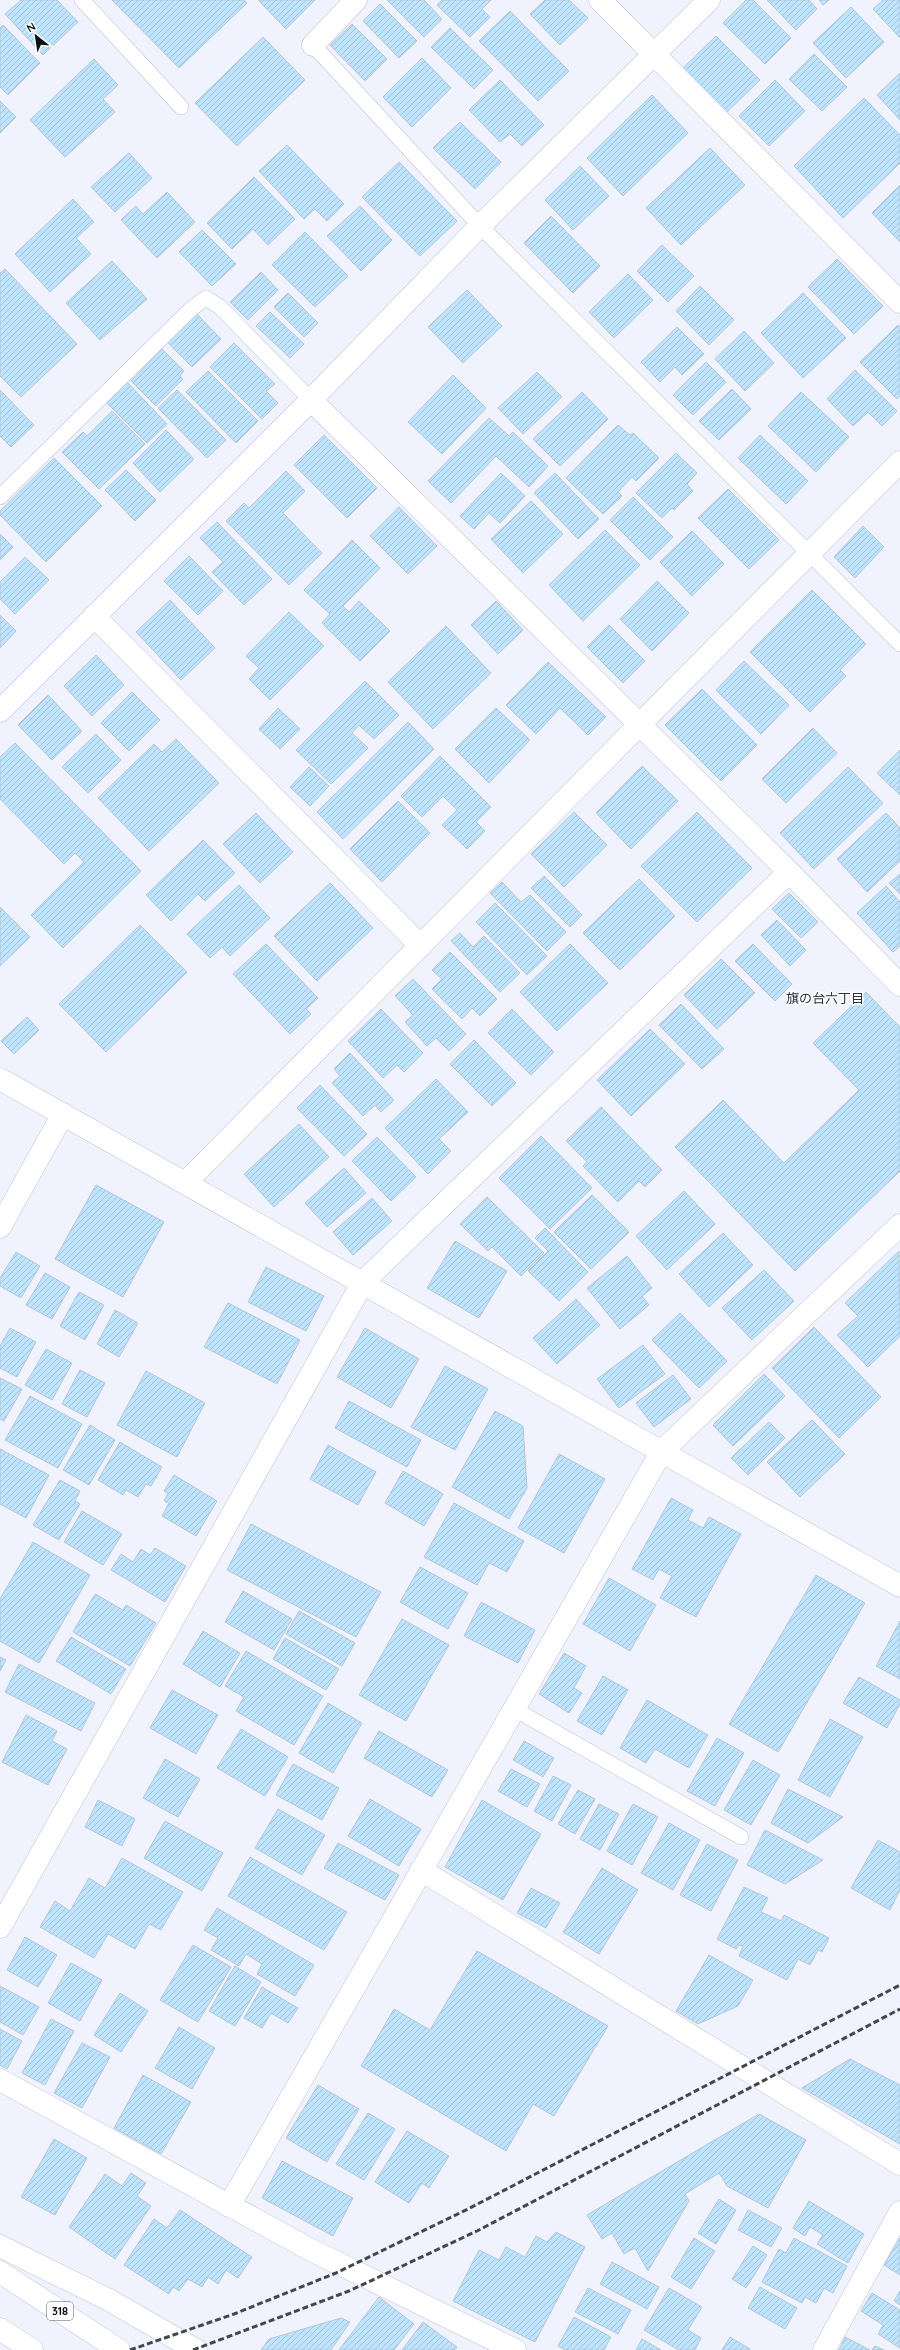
<svg xmlns="http://www.w3.org/2000/svg" width="900" height="2350" viewBox="0 0 900 2350" font-family="Quicksand,'Noto Sans JP',sans-serif">
<style>
.building{fill:url(#building-hatch);stroke:#b5c6d2}
.lines{fill:none;stroke-linecap:round;stroke-linejoin:round}
.lane-casing{stroke:#bdc2d3;stroke-width:16}
.street-casing{stroke:#bdc2d3;stroke-width:23}
.primary-casing{stroke:#bdc2d3;stroke-width:23}
.lane{stroke:#fff;stroke-width:15}
.street{stroke:#fff;stroke-width:22}
.primary{stroke:#fff;stroke-width:22}
.rail{stroke:#43464c;stroke-width:3;stroke-dasharray:6 3;stroke-linecap:butt}
.labels{text-anchor:middle;dominant-baseline:central;stroke-width:3;stroke-linejoin:round;paint-order:stroke}
.shield{fill:#fff;stroke:#56575a;stroke-width:1}
.shield-label{font-size:11px;font-weight:bold;fill:#0d0f14}
.neighbourhood-label{font-size:13px;fill:#2b2f3c;stroke:#fff}
</style>
<defs>
<pattern id="building-hatch" width="6" height="6" patternUnits="userSpaceOnUse"><rect width="6" height="6" fill="#bee4ff"/><path d="M-1 1l2-2M0 6l6-6M5 7l2-2" fill="none" stroke="#a2c2da"/></pattern>
</defs>
<rect width="100%" height="100%" fill="#f0f3fe"/>
<path class="building" d="M21 0H57L78 22 43 55 5 14Z
M112 0H244L247 3 179 68Z
M258 0H315L286 29Z
M387 0H424L442 19 424 37Z
M442 0H491L482 9 490 17 470 37 437 5Z
M545 0H569L588 18 560 45 530 14Z
M746 0H753L791 38 765 64 723 23Z
M767 0H809L817 9 796 30Z
M819 0H829L823 5Z
M883 0H900V38L873 9Z
M380 4 417 41 399 58 363 21Z
M851 7 884 42 846 78 813 43Z
M510 11 569 71 538 101 479 41Z
M352 24 387 59 365 81 330 45Z
M3 25 40 63 8 95 0 87V28Z
M450 28 493 70 474 89 431 47Z
M716 36 760 80 726 113 683 68Z
M263 37 305 80 237 146 195 103Z
M814 54 847 87 822 111 789 79Z
M422 58 451 88 412 127 383 97Z
M94 59 118 85 103 99 115 112 65 157 30 120Z
M900 73V120L877 95Z
M500 80 544 125 522 146 510 134 500 142 469 110Z
M775 80 805 111 769 146 739 116Z
M652 95 688 133 623 196 587 158Z
M864 98 900 135V163L843 218 794 166Z
M0 101 16 117 0 133Z
M460 122 501 162 475 189 433 148Z
M287 145 344 204 327 221 315 209 304 219 259 171Z
M710 148 745 185 681 245 646 208Z
M129 153 152 178 115 212 91 187Z
M399 162 457 221 420 256 362 197Z
M580 166 609 196 573 230 545 200Z
M254 177 295 219 268 245 253 229 232 249 207 223Z
M900 185V242L872 213Z
M167 192 195 222 157 258 121 220 136 206 143 214Z
M73 199 94 222 76 238 91 254 50 292 15 254Z
M360 206 392 240 361 271 327 236Z
M551 216 600 266 573 293 524 243Z
M202 230 236 264 212 286 179 252Z
M305 232 348 276 315 307 272 265Z
M662 245 694 276 668 302 637 271Z
M837 259 883 306 854 334 808 287Z
M112 261 147 299 100 340 66 303Z
M5 269 77 344 21 397 0 376V273Z
M261 272 278 290 248 320 230 302Z
M628 274 653 300 614 338 589 312Z
M700 286 734 320 709 345 676 311Z
M467 290 502 326 463 363 428 327Z
M288 293 318 323 304 337 274 307Z
M803 293 846 338 803 378 761 333Z
M195 312 221 339 192 367 166 341Z
M270 312 304 344 290 358 256 326Z
M898 325 900 327V396L897 399 860 362Z
M677 327 704 354 682 375 675 367 660 382 641 362Z
M744 331 774 363 745 391 715 359Z
M234 343 275 384 266 391 278 403 262 419 210 367Z
M162 349 184 371 180 376 183 379 156 406 131 381Z
M706 362 726 382 693 415 673 395Z
M855 370 897 411 882 426 868 412 853 426 827 399Z
M208 371 258 421 236 443 186 392Z
M537 372 562 397 523 434 498 408Z
M453 375 486 408 442 454 408 422Z
M124 379 167 424 147 443 103 399Z
M732 389 751 409 719 440 699 421Z
M0 390 34 425 11 447 0 436Z
M177 390 226 440 207 458 158 408Z
M582 392 608 419 560 466 533 439Z
M801 392 849 437 816 472 768 426Z
M112 411 145 444 99 489 62 452 83 432 87 436Z
M489 418 509 436 513 432 548 466 529 487 496 456 451 503 428 481Z
M618 425 630 435 633 433 659 458 636 481 632 477 618 492 622 496 603 514 566 478Z
M166 430 194 459 160 492 133 463Z
M324 435 377 488 347 518 294 465Z
M760 435 808 481 786 504 738 458Z
M676 453 697 473 687 484 693 491 674 510 672 508 662 518 636 493Z
M54 458 102 506 46 562 0 515V511Z
M126 470 156 500 135 521 105 490Z
M286 471 305 491 283 513 322 553 289 585 226 521 244 503 249 508Z
M501 473 525 496 500 523 489 513 474 529 460 516Z
M555 473 599 519 578 539 534 493Z
M728 489 779 540 749 569 698 518Z
M633 497 673 537 650 560 610 520Z
M531 501 563 534 523 573 491 539Z
M399 507 437 546 408 574 370 536Z
M217 522 272 579 244 605 212 572 223 562 200 538Z
M863 526 884 547 855 578 834 557Z
M605 530 640 565 583 621 549 585Z
M692 531 724 564 692 596 660 562Z
M0 534 13 547 0 560Z
M352 540 380 568 343 606 349 612 359 601 390 631 360 661 322 623 330 614 304 590Z
M189 556 223 591 198 615 164 581Z
M25 557 49 580 15 614 0 599V582Z
M657 581 689 613 652 651 620 619Z
M812 590 866 644 840 670 846 676 810 712 750 652Z
M170 600 215 648 181 680 136 632Z
M496 601 523 630 498 654 471 625Z
M289 612 324 646 270 700 249 679 259 668 246 656Z
M0 615 16 631 0 648Z
M609 625 645 661 623 683 587 647Z
M446 626 491 673 433 729 388 682Z
M96 655 124 685 92 716 64 686Z
M744 661 789 705 761 734 716 690Z
M548 662 606 717 588 735 560 708 536 734 506 705Z
M365 681 399 715 374 739 359 725 352 733 368 748 331 784 296 750Z
M702 689 757 745 721 781 665 725Z
M132 692 160 720 129 751 101 723Z
M48 695 82 731 52 760 18 725Z
M278 708 300 729 280 749 259 729Z
M496 708 530 740 489 783 455 749Z
M408 722 434 749 343 839 317 812Z
M813 728 837 753 786 803 762 779Z
M96 734 121 760 88 793 62 767Z
M176 739 219 783 149 851 98 798 154 744 162 752Z
M15 743 141 871 63 948 31 915 84 862 75 853 64 864 0 799V757Z
M900 750V795L877 773Z
M440 756 491 807 476 822 485 831 467 849 442 825 457 810 443 796 422 817 401 796Z
M642 766 678 801 631 849 596 813Z
M309 767 329 786 310 806 290 787Z
M848 767 883 803 814 869 780 833Z
M398 801 430 833 382 882 350 849Z
M574 812 607 845 564 887 531 854Z
M697 812 752 868 697 922 641 866Z
M256 813 293 852 260 883 223 844Z
M886 813 900 828V861L867 892 837 859Z
M203 840 235 873 205 901 198 894 171 921 146 895Z
M900 874V894L889 883Z
M544 876 582 915 570 927 531 888Z
M639 879 675 916 620 970 583 933Z
M502 882 521 902 530 895 566 932 547 951 490 893Z
M330 883 373 928 317 981 274 936Z
M239 885 270 918 230 956 222 947 210 958 187 934Z
M886 886 900 902V946L893 952 857 913Z
M789 893 818 922 801 938 772 909Z
M495 903 547 956 527 975 476 922Z
M0 907 30 937 0 966Z
M777 920 806 950 790 966 761 935Z
M140 925 187 972 106 1052 59 1004Z
M460 933 473 947 484 936 520 973 500 992 451 941Z
M266 944 318 998 306 1009 311 1014 290 1034 233 974Z
M570 944 608 983 557 1031 520 992Z
M753 944 792 984 775 1001 735 961Z
M450 952 497 999 480 1016 472 1008 462 1019 432 989 442 979 432 970Z
M721 959 755 993 717 1029 684 995Z
M413 979 466 1034 449 1051 436 1038 427 1046 405 1022 413 1015 395 996Z
M866 992 900 1027V1171L795 1271 675 1147 723 1100 784 1163 859 1090 813 1043Z
M681 1004 724 1049 702 1069 659 1025Z
M381 1009 423 1053 404 1072 397 1065 383 1078 348 1041Z
M512 1009 554 1052 531 1075 488 1033Z
M27 1017 39 1030 14 1054 1 1041Z
M650 1029 685 1064 631 1116 597 1080Z
M474 1040 516 1083 492 1106 450 1064Z
M350 1053 394 1100 381 1112 375 1105 363 1116 332 1083 340 1076 334 1069Z
M436 1079 468 1112 439 1139 451 1151 428 1174 385 1128Z
M320 1085 367 1134 344 1156 297 1108Z
M601 1107 662 1170 645 1187 639 1181 618 1202 583 1166 587 1162 566 1141Z
M299 1124 329 1157 274 1207 244 1174Z
M541 1136 592 1188 550 1229 499 1178Z
M377 1137 416 1177 391 1201 352 1161Z
M344 1168 366 1193 327 1227 305 1203Z
M96 1185 164 1222 123 1297 55 1259Z
M684 1191 715 1224 667 1270 636 1236Z
M592 1195 629 1232 591 1269 554 1232Z
M487 1197 544 1253 521 1276 492 1247 488 1251 460 1224Z
M372 1198 392 1221 353 1255 333 1232Z
M545 1228 588 1272 559 1301 528 1271 548 1251 535 1238Z
M723 1233 753 1265 709 1307 679 1274Z
M455 1241 507 1271 479 1318 427 1288Z
M899 1251 900 1336 868 1367 837 1335 858 1316 845 1303Z
M16 1252 40 1266 21 1298 0 1286V1278Z
M627 1256 652 1288 642 1296 649 1305 620 1329 587 1288Z
M266 1267 324 1296 306 1331 248 1302Z
M764 1270 794 1301 752 1340 722 1308Z
M45 1273 70 1287 52 1319 26 1305Z
M79 1292 104 1305 85 1340 60 1326Z
M576 1299 600 1325 557 1364 533 1338Z
M228 1303 300 1340 277 1384 204 1347Z
M115 1310 138 1323 119 1357 97 1344Z
M680 1313 727 1361 699 1388 652 1340Z
M814 1327 881 1397 839 1438 772 1368Z
M10 1328 36 1342 17 1377 0 1368V1346Z
M365 1328 419 1359 391 1408 337 1377Z
M643 1345 665 1374 619 1408 597 1379Z
M46 1349 72 1363 52 1400 25 1385Z
M445 1366 488 1389 455 1450 411 1427Z
M80 1370 105 1383 87 1417 62 1404Z
M146 1371 205 1403 177 1457 117 1425Z
M764 1374 785 1396 733 1446 713 1425Z
M673 1375 691 1399 654 1427 636 1403Z
M0 1378 22 1389 4 1421 0 1419Z
M30 1396 82 1424 58 1468 5 1440Z
M349 1401 421 1440 407 1467 335 1428Z
M495 1411 523 1426 527 1488 509 1519 452 1487Z
M812 1420 845 1454 800 1497 767 1462Z
M769 1422 785 1438 748 1475 731 1458Z
M90 1425 115 1440 89 1485 63 1470Z
M120 1442 162 1467 151 1486 146 1484 138 1497 126 1490 123 1495 98 1480Z
M328 1445 376 1472 358 1505 310 1479Z
M0 1449 49 1475 26 1518 0 1504Z
M559 1454 605 1479 564 1553 518 1528Z
M403 1471 443 1494 424 1526 385 1503Z
M174 1475 217 1501 196 1536 162 1516 169 1503 164 1501 168 1493 164 1491Z
M60 1480 80 1491 75 1501 80 1504 59 1540 33 1525Z
M671 1498 693 1510 688 1520 703 1528 709 1517 741 1534 696 1617 660 1598 672 1576 659 1569 653 1580 632 1569Z
M454 1503 524 1541 507 1572 489 1563 477 1585 424 1557Z
M82 1511 122 1534 103 1565 64 1542Z
M251 1524 381 1592 356 1637 227 1570Z
M33 1542 90 1575 39 1663 0 1641V1599Z
M155 1548 186 1566 165 1602 111 1570 121 1554 133 1562 141 1549 150 1555Z
M420 1567 468 1593 448 1629 400 1602Z
M816 1575 865 1603 778 1752 729 1724Z
M609 1578 656 1605 630 1651 583 1624Z
M243 1591 292 1619 274 1650 225 1622Z
M95 1594 123 1610 126 1605 156 1623 130 1666 73 1632Z
M481 1602 535 1630 518 1663 464 1636Z
M299 1611 355 1643 342 1666 286 1634Z
M402 1619 449 1645 406 1721 359 1695Z
M900 1621V1679L876 1666Z
M203 1631 240 1653 220 1687 183 1664Z
M71 1637 126 1669 111 1694 56 1661Z
M285 1638 339 1669 326 1690 273 1659Z
M246 1651 323 1696 294 1745 236 1711 244 1697 225 1686Z
M564 1653 586 1666 574 1688 582 1693 569 1713 539 1694Z
M0 1657 6 1660 0 1671Z
M19 1664 95 1703 81 1731 5 1692Z
M603 1676 628 1690 602 1735 577 1721Z
M859 1677 900 1700V1704L887 1728 843 1703Z
M172 1690 218 1715 196 1754 150 1728Z
M647 1700 708 1735 689 1768 655 1749 646 1763 620 1748Z
M328 1703 362 1723 333 1773 299 1753Z
M26 1715 57 1731 52 1741 67 1749 48 1785 2 1762Z
M830 1719 863 1737 830 1797 798 1780Z
M241 1729 288 1757 265 1796 217 1768Z
M379 1731 448 1770 432 1797 364 1758Z
M717 1738 744 1753 715 1806 687 1791Z
M524 1741 554 1758 543 1777 513 1760Z
M165 1759 200 1779 178 1817 143 1798Z
M753 1760 780 1775 751 1825 724 1810Z
M293 1764 339 1788 322 1820 276 1795Z
M511 1769 540 1784 527 1807 498 1791Z
M553 1776 571 1785 552 1821 534 1811Z
M788 1789 843 1817 808 1843 771 1823Z
M578 1790 595 1799 575 1834 558 1824Z
M370 1799 421 1829 399 1866 348 1836Z
M98 1800 135 1819 122 1846 85 1827Z
M482 1800 541 1834 503 1900 445 1867Z
M599 1804 619 1814 600 1850 580 1839Z
M633 1804 658 1817 632 1865 607 1851Z
M278 1809 325 1835 302 1875 255 1848Z
M165 1821 223 1853 202 1891 144 1858Z
M669 1823 700 1840 673 1890 641 1873Z
M765 1830 823 1860 785 1884 747 1865Z
M878 1840 900 1852V1890L890 1910 851 1888Z
M338 1843 399 1875 385 1900 324 1868Z
M707 1844 738 1860 711 1911 680 1895Z
M250 1857 347 1912 324 1950 228 1896Z
M122 1858 183 1892 161 1930 149 1924 135 1949 108 1934 94 1958 40 1927 55 1901 70 1911 89 1878 105 1888Z
M602 1868 638 1890 599 1954 563 1932Z
M744 1887 768 1898 761 1912 781 1921 784 1915 829 1938 822 1952 818 1950 810 1965 798 1959 787 1980 739 1956 743 1946 739 1945 736 1949 717 1939Z
M531 1888 560 1903 546 1928 517 1913Z
M217 1908 314 1965 295 1996 257 1974 262 1964 246 1954 239 1966 211 1950 218 1938 204 1930Z
M25 1937 57 1955 38 1987 7 1970Z
M193 1945 231 1967 198 2022 160 2000Z
M477 1951 608 2026 554 2116 533 2104 506 2151 361 2066 394 2009 430 2030Z
M709 1955 753 1980 738 2006 698 2024 676 2011Z
M71 1963 102 1980 80 2021 48 2003Z
M235 1966 261 1982 235 2026 209 2011Z
M0 1986 39 2007 23 2035 0 2022Z
M262 1987 298 2008 288 2023 271 2013 262 2028 244 2018Z
M120 1993 148 2011 121 2052 94 2035Z
M51 2019 74 2031 45 2085 22 2073Z
M179 2027 215 2048 192 2089 155 2068Z
M0 2029 22 2041 7 2069 0 2065Z
M82 2043 110 2057 82 2108 54 2093Z
M850 2059 900 2085V2144L802 2088Z
M143 2075 191 2102 161 2154 114 2128Z
M318 2085 359 2109 327 2162 286 2138Z
M368 2113 395 2129 364 2180 336 2164Z
M759 2114 806 2140 768 2208 727 2186 719 2173 685 2194 689 2201 648 2271 635 2248 624 2254 612 2233 602 2239 587 2215Z
M407 2131 449 2156 429 2188 422 2183 409 2203 375 2182Z
M54 2139 87 2158 55 2215 21 2197Z
M282 2161 353 2198 333 2236 262 2198Z
M131 2173 146 2183 137 2196 151 2206 115 2259 69 2227 105 2174 122 2186Z
M719 2199 736 2210 716 2244 698 2233Z
M809 2201 864 2234 848 2263 817 2244 823 2235 810 2227 805 2236 793 2228Z
M180 2210 252 2257 238 2278 226 2270 218 2284 208 2277 202 2287 188 2279 179 2291 173 2287 169 2294 124 2265 154 2219 167 2228Z
M748 2210 782 2228 771 2247 738 2230Z
M556 2232 585 2247 535 2342 453 2301 479 2250 499 2260 506 2247 525 2257 536 2236 547 2242Z
M694 2238 715 2251 691 2289 671 2277Z
M794 2238 847 2266 833 2293 824 2288 816 2303 805 2297 802 2303 762 2282 779 2249 786 2253Z
M900 2238V2275L884 2265Z
M753 2246 767 2255 746 2288 732 2279Z
M612 2262 659 2287 647 2309 600 2284Z
M760 2287 797 2308 785 2329 748 2308Z
M588 2288 631 2310 618 2334 575 2312Z
M669 2288 702 2307 688 2330 701 2338 695 2350H679L644 2330Z
M900 2291V2305L894 2301Z
M872 2293 900 2310V2348L878 2334 883 2325 861 2311Z
M379 2297 414 2324 394 2350H339Z
M574 2317 611 2337 604 2350H565L558 2346Z
M341 2318 350 2322 331 2350H261L269 2339Z
M423 2322 457 2347 455 2350H402Z
M730 2337 750 2349 749 2350H722Z
M845 2337 870 2350H839Z
M642 2339 661 2350H636Z
M875 2346 884 2350H872Z"/>
<g class="lines">
<g class="lane-casing">
<path id="lane" d="M82 0 181 107
M313 45 480 226 900 644
M0 497 191 309 206 298 220 307 311 400
M514 1709 741 1837"/>
</g>
<g class="street-casing">
<path id="street" d="M600 0 900 302
M313 45 356 0
M311 400 789 872 900 985
M94 616 421 946
M0 711 311 400 480 226 709 0
M0 1079 900 1586
M185 1183 900 462
M0 1227 63 1114
M421 1870 900 2164
M0 1927 363 1282 789 872
M0 2080 311 2250 515 2350
M229 2206 662 1451 900 1225
M824 2350 900 2212"/>
</g>
<g class="primary-casing">
<path id="primary" d="M0 2246 109 2300 196 2350
M0 2272 119 2350
M0 2329 32 2350"/>
</g>
<use href="#lane" class="lane"/>
<use href="#street" class="street"/>
<use href="#primary" class="primary"/>
<path class="rail" d="M130 2350 234 2314 336 2273 468 2209 900 1985
M193 2350 349 2291 477 2231 900 2009"/>
</g>
<g class="labels">
<rect class="shield" x="47" y="2302" width="26" height="18" rx="3"/>
<g class="shield-label">
<text x="60" y="2311">318</text>
</g>
<g class="neighbourhood-label">
<text x="825" y="998">旗の台六丁目</text>
</g>
</g>
<g transform="translate(36 36) rotate(330)" stroke="#ffffff" stroke-width="3" paint-order="stroke">
<path d="M0-3L7 15L0 10L-7 15Z" fill="#0d0f14"/>
<text y="-6" font-size="11" font-weight="bold" text-anchor="middle" fill="#0d0f14">N</text>
</g>
</svg>
